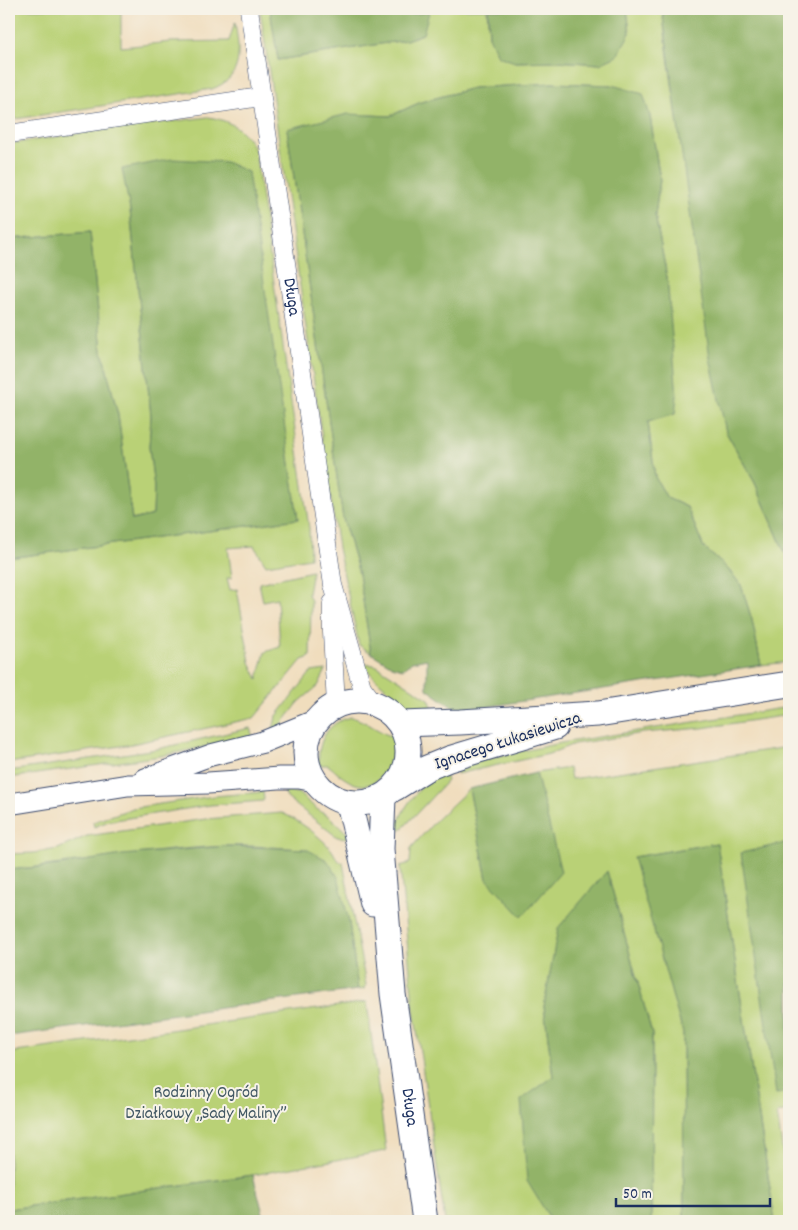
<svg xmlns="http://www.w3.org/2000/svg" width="798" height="1230" viewBox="0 0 798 1230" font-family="Dekko,sans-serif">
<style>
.green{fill:#b9d176;stroke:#6a806a}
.forest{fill:#92b367;stroke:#567162}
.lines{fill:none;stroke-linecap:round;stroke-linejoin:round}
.minor-casing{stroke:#3b496c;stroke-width:19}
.tertiary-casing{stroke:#3b496c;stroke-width:23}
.secondary-casing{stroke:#3b496c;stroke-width:27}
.minor{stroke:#fff;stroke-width:18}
.tertiary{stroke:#fff;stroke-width:21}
.secondary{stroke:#fff;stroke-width:25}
.labels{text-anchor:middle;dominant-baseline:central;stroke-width:4;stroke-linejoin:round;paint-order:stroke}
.street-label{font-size:18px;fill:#1b2f5e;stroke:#f7f3e8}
.park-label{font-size:18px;fill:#425864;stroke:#f7f3e8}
</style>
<rect width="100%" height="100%" fill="#f7f3e8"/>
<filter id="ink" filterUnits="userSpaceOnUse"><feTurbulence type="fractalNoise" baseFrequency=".02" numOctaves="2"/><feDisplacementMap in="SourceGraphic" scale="10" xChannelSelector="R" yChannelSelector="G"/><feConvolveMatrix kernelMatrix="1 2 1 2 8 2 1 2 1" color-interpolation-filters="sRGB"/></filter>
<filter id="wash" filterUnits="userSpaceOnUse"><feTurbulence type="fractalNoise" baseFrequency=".0096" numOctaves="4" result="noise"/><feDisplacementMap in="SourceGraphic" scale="20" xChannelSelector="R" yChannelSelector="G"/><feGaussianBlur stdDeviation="1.12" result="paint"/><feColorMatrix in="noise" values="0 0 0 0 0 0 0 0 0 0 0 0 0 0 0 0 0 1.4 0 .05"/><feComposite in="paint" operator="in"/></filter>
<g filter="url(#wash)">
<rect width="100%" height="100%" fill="#f0ddbd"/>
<path class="green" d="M9 9H121V47L171 42 229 41 235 22C239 50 245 77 212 89L9 120Z
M260 9H270L278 60 406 40 423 34 403 15 401 9H487L489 36 515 62 557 61 600 64 630 33 627 9H662L669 64 726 432 755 483 788 560 789 568V662L761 665 752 620 741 585 727 568 704 548 687 507 667 498 655 477 648 422 675 414 667 277 655 215 660 180 650 116 612 85 552 83 473 88 421 102 390 116 369 115 287 129 343 519 359 574 371 653 359 645 338 548Z
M208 117C230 120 245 130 255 150L309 528 310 558 266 565 254 546 228 548 232 578H227L230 590 237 589 250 662 258 679 265 652 280 647 277 598 263 601 259 583 312 571 308 594 311 601 310 657 302 660 254 718 127 745 9 763V558L298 519 287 444 123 169 130 210 151 416 149 447 154 487 153 515 132 520 118 415 102 351 90 232 9 239V144L87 132Z
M369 664 377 666 429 699 434 711C426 710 418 710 411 706 401 702 369 675 364 665Z
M326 670 318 686 299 702 281 725 273 730 276 717 311 672Z
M789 707V715L702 728 643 733 574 744 549 754 457 774 455 765 561 743Z
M351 717C367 721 378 732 393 737 395 751 392 763 383 774 368 793 352 785 336 772 334 770 330 766 327 765 327 765 320 765 319 765 317 742 327 722 351 717Z
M250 728 253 737 161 756 9 778V771L157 749Z
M789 747V1111L777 1113 789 1196V1221H775L717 843 634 857 683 1033 684 1221H651L652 1034 607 871 544 1006 553 1077 549 1221H445L413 1004 400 866 410 863 411 848 437 819 469 789 487 879 560 872 536 773 569 768 571 779Z
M443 769 447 781 403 828 398 830C395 813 429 776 443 769Z
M284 791 298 793 318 810 330 817 347 833 349 838 337 837 287 798Z
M263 792 264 799 263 801 211 805 109 821 94 827 93 822 133 808 214 796Z
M282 813C298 820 319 835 331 849 335 854 336 861 343 863L366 985 364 989 358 990 349 922 306 849C280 848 252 845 226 846 153 849 81 863 9 870V854L33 853 58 849 87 836 206 819Z
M367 1002 386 1151 253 1175 9 1209V1053Z"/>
<path class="forest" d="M270 9H401L404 15 429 12 423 34 406 40 278 60Z
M488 9H627L630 33 617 56 600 64 557 61 515 62 498 56 489 36Z
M662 9H789V568L788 560 755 483 726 432 710 358Z
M552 83 612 85 643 94 650 116 660 180 655 215 667 277 677 396 675 414 648 422 655 477 667 498 687 507 704 548 727 568 741 585 752 620 761 665 458 711 427 689V659L412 662 403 669 392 666 371 653 359 574 343 519 287 129 348 114 390 116 421 102 473 88Z
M172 159 226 162 248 172 298 519 9 558V239L90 232 102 351 118 415 132 520 153 515 154 487 149 447 151 416 130 210 122 169Z
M536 773 561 872 522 917 487 879 469 789Z
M789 842V1092L776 1094 741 853Z
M717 843 775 1221H684L683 1033 633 857Z
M227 846 306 849 327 860 338 877 349 922 358 990 9 1036V870L59 865 122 855Z
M607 871 652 1034 651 1221H549V1217L527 1181 521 1100 553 1077 544 1006 558 928Z
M253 1175 265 1221H9V1209Z"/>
</g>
<g filter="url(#ink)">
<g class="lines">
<g class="minor-casing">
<g id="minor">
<path id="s1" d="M249 9 333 585 362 687 374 703"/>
<path d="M9 134 261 97"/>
<path d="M332 603V632L336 705"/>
</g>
</g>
<g class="tertiary-casing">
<path id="tertiary" d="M145 779 211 755 263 742 317 720
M9 804 128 785 208 783 279 778H299L315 781"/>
</g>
<g class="secondary-casing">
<g id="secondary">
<circle cx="357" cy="752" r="51"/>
<path d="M401 724 460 722 598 714 789 684"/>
<path d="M395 788 427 768 449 759 555 727"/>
<path id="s2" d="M383 797 381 849 393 994 425 1221"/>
<path d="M349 803 373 904"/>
</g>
</g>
<use href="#minor" class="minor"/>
<use href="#tertiary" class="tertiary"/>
<use href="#secondary" class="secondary"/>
</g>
</g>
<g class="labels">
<g class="street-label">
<text stroke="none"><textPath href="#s1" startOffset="291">Długa</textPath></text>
<text transform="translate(508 742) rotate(-18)">Ignacego Łukasiewicza</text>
<text stroke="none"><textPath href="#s2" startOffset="312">Długa</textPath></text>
</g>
<g class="park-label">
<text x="206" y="1093">Rodzinny Ogród<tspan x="206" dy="21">Działkowy „Sady Maliny”</tspan></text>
</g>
</g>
<rect width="798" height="1230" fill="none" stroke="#f7f3e8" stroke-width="30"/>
<path d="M616 1198v8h154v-8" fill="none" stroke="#1b2f5e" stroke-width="2.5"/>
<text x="623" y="1198" font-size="15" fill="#1b2f5e" stroke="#f7f3e8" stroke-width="4" paint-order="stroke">50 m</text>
</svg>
